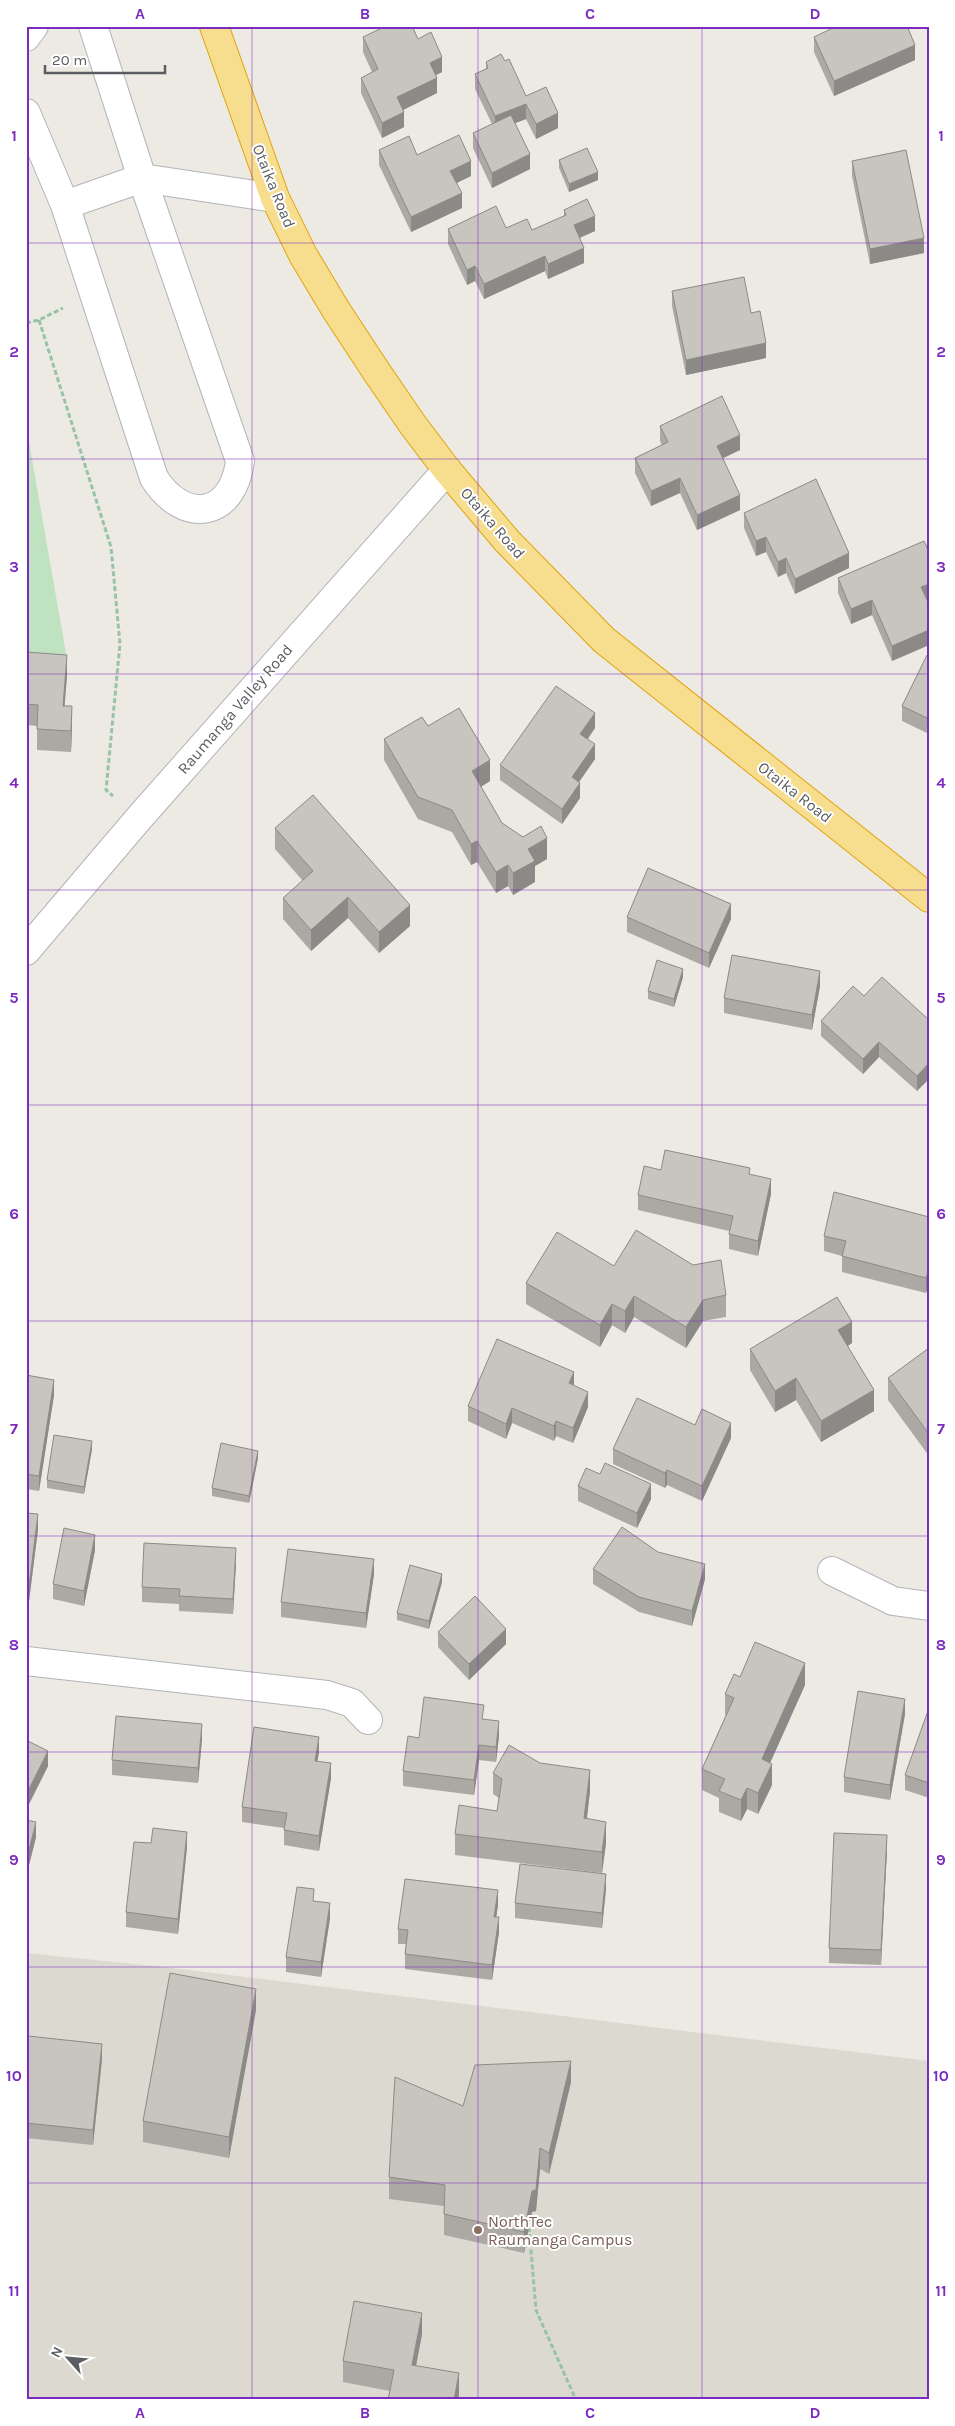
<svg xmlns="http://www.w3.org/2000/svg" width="955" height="2426" viewBox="0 0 955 2426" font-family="Karla,sans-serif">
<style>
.education{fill:#dcd9d0}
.green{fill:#bfe3c0}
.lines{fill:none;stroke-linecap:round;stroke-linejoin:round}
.minor-casing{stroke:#b2b4b9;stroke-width:30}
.highway-casing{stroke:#e2a30c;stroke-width:30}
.path{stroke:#99c3a6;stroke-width:3;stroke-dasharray:5 2.5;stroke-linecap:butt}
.minor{stroke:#fff;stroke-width:28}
.highway{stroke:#f7de8e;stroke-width:28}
.wall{fill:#aca9a4}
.shaded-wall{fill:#8c8a86}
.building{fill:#c8c5bf;stroke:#8c8a86}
.grid{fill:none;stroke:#7b2cbf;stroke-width:1;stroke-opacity:0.55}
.education-dot{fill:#8d6e63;stroke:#fff;stroke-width:2}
.labels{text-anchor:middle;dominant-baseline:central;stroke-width:4;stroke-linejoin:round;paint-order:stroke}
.street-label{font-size:16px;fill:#5a5e62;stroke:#fff}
.education-label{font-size:16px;fill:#785e54;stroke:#fff;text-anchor:start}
.neatline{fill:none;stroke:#7b2cbf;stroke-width:2}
.grid-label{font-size:16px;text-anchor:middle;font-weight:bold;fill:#7b2cbf}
</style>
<rect width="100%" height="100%" fill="#eceae2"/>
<path class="education" d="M26 1953 164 1967 929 2061V2400H26Z"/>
<path class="green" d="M26 425 67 659 26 661Z"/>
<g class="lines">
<g class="minor-casing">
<path id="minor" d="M26 37 34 26
M26 113 65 205 154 478C184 525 233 518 240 461L142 178 93 26
M65 205 142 178 275 198
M26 951 140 817 447 470
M832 1571 893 1601 929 1606
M26 1661 327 1695 352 1703 368 1720"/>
</g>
<g class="highway-casing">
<path id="highway" d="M214 26 275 198 303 255 336 310 376 371 413 425 447 470 507 541 604 640 929 898"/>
</g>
<path class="path" d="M39 320 111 547 120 644 106 790 113 796
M26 323 39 320 63 308
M529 2227 536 2310 576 2400"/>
<use href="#minor" class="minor"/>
<use href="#highway" class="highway"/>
</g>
<path class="wall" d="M363 37 418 39 442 72 436 75 437 93 403 110 404 127 382 138 361 93V78L372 72 363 52Z
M814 37 915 60 834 96 814 52Z
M505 61 526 96 558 128 536 139 526 119 515 123 530 169 492 188 473 148V133L492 124 475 89V74L486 69V62Z
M379 150 417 155 471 176 457 183 462 208 411 232 379 165Z
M559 160 598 180 569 192 559 168Z
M852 161 924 253 870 264 852 176Z
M564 210 595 231 580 238 584 263 548 279 545 271 484 299 475 281 467 285 448 244V229L506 228 532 230 564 216Z
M672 291 751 313 766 358 686 375 672 306Z
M660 426 740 450 723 458 740 510 697 530 680 493 651 506 635 473V458L662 445 660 441Z
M744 513 849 568 795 594 786 573 778 577 766 552 756 556 744 528Z
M838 578 927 600 929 604V645L892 661 872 615 851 624 838 593Z
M26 652 67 676 64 706 72 728 71 752 37 750V726L26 725Z
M929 656V734L902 721V706Z
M428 726 490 781 481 787 502 823 547 859 535 866V882L513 895 508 886 496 893 477 862 471 865 452 832 418 819 384 760V739Z
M595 728 588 739 595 759 579 782 580 798 562 824 500 780V765Z
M275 828 410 926 379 953 348 918 311 951 283 919V898L303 881 275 849Z
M627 917 731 919 709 968 627 932Z
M683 977 674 1007 648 999V991Z
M820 986 812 1030 724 1013V998Z
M864 996 929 1020 917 1091 879 1057 863 1074 821 1036V1021Z
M661 1170 750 1175 771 1194 758 1256 729 1249V1231L638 1210V1195Z
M929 1217 926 1293 842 1272V1256L824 1251V1236Z
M614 1266 726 1295V1317L703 1321 686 1348 634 1317 625 1333 612 1325 600 1347 526 1304V1283Z
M852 1343 848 1346 874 1411 821 1442 796 1400 775 1412 750 1370V1349Z
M929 1348V1456L888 1400V1378Z
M26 1375 54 1395 39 1491 26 1489Z
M574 1386 588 1407 573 1443 556 1436 554 1441 512 1423 506 1439 468 1421V1406Z
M695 1425 731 1438 702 1501 667 1485 665 1488 613 1464V1449Z
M92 1449 84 1494 47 1488V1480Z
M258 1458 249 1503 212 1496V1488Z
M578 1486 651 1499 637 1528 578 1501Z
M26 1513 38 1529 29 1601 26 1600Z
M95 1550 84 1606 53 1599V1584Z
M658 1552 705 1579 692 1626 639 1612 593 1584V1569Z
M236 1563 233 1614 179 1611V1604L142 1602V1587Z
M374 1574 366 1628 281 1617V1602Z
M442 1582 429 1629 397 1620V1613Z
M438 1632 506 1644 469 1680 438 1647Z
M740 1677 805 1685 770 1763 772 1785 758 1814 747 1809 741 1821 719 1812V1798L702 1790V1769L726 1715H725V1694Z
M929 1708V1798L905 1790V1775Z
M905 1714 890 1800 844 1792V1777Z
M484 1719 499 1736 496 1762 479 1760 474 1795 403 1786V1771L419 1738Z
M202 1739 198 1783 112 1775V1760Z
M26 1740 48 1766 29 1804 26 1803Z
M319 1752 317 1761 331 1778 319 1851 284 1845V1828L242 1822V1807Z
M493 1773 590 1791 587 1819 606 1843 602 1873 455 1855V1834L497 1811 499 1798 493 1794Z
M26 1820 36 1837 29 1865 26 1864Z
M187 1847 178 1934 126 1927V1912Z
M887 1850 881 1965 829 1963V1948Z
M606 1889 602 1928 515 1918V1903Z
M314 1901 330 1918 321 1977 286 1972V1957Z
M498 1905 496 1917 499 1932 492 1980 405 1969V1954L406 1944H398V1929Z
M256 2010 229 2158 143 2142V2121Z
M26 2053 102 2059 93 2145 26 2138Z
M571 2082 549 2174 540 2169 536 2211 532 2212 524 2253 444 2235V2206L389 2199V2177L463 2106Z
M422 2334 416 2366 459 2394 458 2400H388L390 2391 343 2382V2361Z"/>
<path class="shaded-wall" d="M915 45V60L834 96V81Z
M442 57V72L430 78V63Z
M437 78V93L397 113V97Z
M526 104V119L495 131V116Z
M404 112V127L382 138V123Z
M558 113V128L536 139V124Z
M530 154V169L492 188V173Z
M471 161V176L450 186V171Z
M598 172V180L569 192V184Z
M462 193V208L411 232V217Z
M595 216V231L574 240V225Z
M924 238V253L870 264V249Z
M584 248V263L548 279V264Z
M545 256V271L484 299V284Z
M475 266V281L467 285V270Z
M766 343V358L686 375V360Z
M740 435V450L717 461V446Z
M680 478V493L651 506V491Z
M740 495V510L697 530V515Z
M766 537V552L756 556V541Z
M849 553V568L795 594V579Z
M786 558V573L778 577V562Z
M929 584V599L921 602V587Z
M872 600V615L851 624V609Z
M929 630V645L892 661V646Z
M67 655V676L63 727V706Z
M72 706V728L71 752V731Z
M595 713V728L580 749V734Z
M595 744V759L572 792V777Z
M490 760V781L472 792V771Z
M580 783V798L562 824V809Z
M547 838V859L535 866V882L513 895V873L528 849Z
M477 841V862L471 865V844Z
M508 865V886L496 893V872Z
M348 897V918L311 951V930Z
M731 904V919L709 968V953Z
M410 905V926L379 953V932Z
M683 969V977L674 1007V999Z
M820 971V986L812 1030V1015Z
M879 1042V1057L863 1074V1059Z
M929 1063V1079L917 1091V1076Z
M771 1179V1194L758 1256V1241Z
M929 1269V1284L926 1293V1278Z
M634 1296V1317L625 1333V1311Z
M703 1300V1321L686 1348V1327Z
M612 1304V1325L600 1347V1325Z
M852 1322V1343L838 1351V1330Z
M574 1372V1388L569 1383Z
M796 1378V1400L775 1412V1391Z
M54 1380V1395L39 1491V1476Z
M874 1390V1411L821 1442V1421Z
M588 1392V1407L573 1443V1428Z
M512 1408V1423L506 1439V1424Z
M556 1421V1436L554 1441V1426Z
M731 1423V1438L702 1501V1486Z
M92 1441V1449L84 1494V1487Z
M258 1451V1458L249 1503V1496Z
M667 1470V1485L665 1488V1473Z
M651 1484V1499L637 1528V1513Z
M38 1514V1529L29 1601V1586Z
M95 1535V1550L84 1606V1591Z
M236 1548V1563L233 1614V1599Z
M374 1559V1574L366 1628V1613Z
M705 1564V1579L692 1626V1611Z
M442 1574V1582L429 1629V1621Z
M506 1629V1644L469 1680V1664Z
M805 1663V1685L762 1781V1759Z
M905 1699V1714L890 1800V1785Z
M499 1721V1736L496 1762V1747Z
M202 1724V1739L198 1783V1768Z
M319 1737V1752L315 1776V1761Z
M479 1745V1760L474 1795V1780Z
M48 1751V1766L29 1804V1789Z
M331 1763V1778L319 1851V1836Z
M772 1764V1785L758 1814V1793Z
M590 1770V1791L584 1840V1818Z
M747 1788V1809L741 1821V1800Z
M36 1822V1837L29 1865V1850Z
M606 1822V1843L602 1873V1852Z
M187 1832V1847L178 1934V1919Z
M887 1835V1850L881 1965V1950Z
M606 1874V1889L602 1928V1913Z
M498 1890V1905L494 1932V1917Z
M330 1903V1918L321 1977V1962Z
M499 1917V1932L492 1980V1965Z
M256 1989V2010L229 2158V2137Z
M102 2044V2059L93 2145V2130Z
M571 2061V2082L549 2174V2153Z
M540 2148V2169L536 2211 532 2212 524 2253V2232Z
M422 2313V2334L412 2386V2365Z
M459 2373V2394L458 2400H454Z"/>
<path class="building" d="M386 26H412L418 39 431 32 442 57 430 63 437 78 397 97 404 112 382 123 361 78 378 69 363 37Z
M837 26H907L915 45 834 81 814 37Z
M501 54 505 61 509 59 526 96 546 87 558 113 536 124 526 104 495 116 475 74 488 68 486 62Z
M511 115 530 154 492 173 473 133Z
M459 135 471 161 450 171 462 193 411 217 379 150 409 136 417 155Z
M587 148 598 172 569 184 559 160Z
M906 150 924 238 870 249 852 161Z
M587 199 595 216 574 225 584 248 548 264 545 256 484 284 475 266 467 270 448 229 496 206 506 228 527 219 532 230 566 215 564 210Z
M744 277 751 313 760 311 766 343 686 360 672 291Z
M722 396 740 435 717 446 740 495 697 515 680 478 651 491 635 458 668 442 660 426Z
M816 479 849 553 795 579 786 558 778 562 766 537 756 541 744 513Z
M924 541 929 552V584L921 587 929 604V630L892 646 872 600 851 609 838 578Z
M26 652 67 655 63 706H72L71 731 37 729 38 705 26 704Z
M927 655 929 656V719L902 706Z
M556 686 595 713 580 734 595 744 572 777 580 783 562 809 500 765Z
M459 708 490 760 472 771 502 823 523 837 541 826 547 838 528 849 535 861 513 873 508 865 496 872 477 841 471 844 452 810 418 797 384 739 422 717 428 726Z
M313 795 410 905 379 932 348 897 311 930 283 898 313 871 275 828Z
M648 868 731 904 709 953 627 917Z
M732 955 820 971 812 1015 724 998Z
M657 960 683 969 674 999 648 991Z
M882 977 929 1020V1063L917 1076 879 1042 863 1059 821 1021 853 986 864 996Z
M665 1150 750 1168 749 1174 771 1179 758 1241 729 1234 733 1216 638 1195 644 1166 661 1170Z
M834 1192 929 1217V1269L926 1278 842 1256 846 1241 824 1236Z
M636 1230 693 1265 721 1260 726 1295 703 1300 686 1327 634 1296 625 1311 612 1304 600 1325 526 1283 557 1232 614 1266Z
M837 1297 852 1322 838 1330 874 1390 821 1421 796 1378 775 1391 750 1349Z
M497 1339 574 1372 569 1383 588 1392 573 1428 556 1421 554 1426 512 1408 506 1424 468 1406Z
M929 1348V1434L888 1378Z
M26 1375 54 1380 39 1476 26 1474Z
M637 1398 695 1425 702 1409 731 1423 702 1486 667 1470 665 1473 613 1449Z
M54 1435 92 1441 84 1487 47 1480Z
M221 1443 258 1451 249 1496 212 1488Z
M605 1463 651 1484 637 1513 578 1486 586 1468 600 1474Z
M26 1513 38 1514 29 1586 26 1585Z
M622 1527 658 1552 705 1564 692 1611 639 1597 593 1569Z
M64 1528 95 1535 84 1591 53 1584Z
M144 1543 236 1548 233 1599 179 1596 180 1589 142 1587Z
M288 1549 374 1559 366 1613 281 1602Z
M410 1565 442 1574 429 1621 397 1613Z
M475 1596 506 1629 469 1664 438 1632Z
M755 1642 805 1663 762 1759 772 1764 758 1793 747 1788 741 1800 719 1791 725 1779 702 1769 734 1698 725 1694 734 1674 740 1677Z
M858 1691 905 1699 890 1785 844 1777Z
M424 1697 484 1705 482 1719 499 1721 496 1747 479 1745 474 1780 403 1771 408 1736 419 1738Z
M929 1708V1783L905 1775Z
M116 1716 202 1724 198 1768 112 1760Z
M254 1727 319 1737 315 1761 331 1763 319 1836 284 1830 287 1813 242 1807Z
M26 1740 48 1751 29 1789 26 1788Z
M509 1745 540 1763 590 1770 584 1818 606 1822 602 1852 455 1834 459 1805 497 1811 502 1779 493 1773Z
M26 1820 36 1822 29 1850 26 1849Z
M153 1828 187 1832 178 1919 126 1912 134 1842 151 1843Z
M834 1833 887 1835 881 1950 829 1948Z
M520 1864 606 1874 602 1913 515 1903Z
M405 1879 498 1890 494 1917H499L492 1965 405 1954 408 1930 398 1929Z
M297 1887 314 1889 313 1901 330 1903 321 1962 286 1957Z
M170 1973 256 1989 229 2137 143 2121Z
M28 2036 102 2044 93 2130 26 2123V2053Z
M571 2061 549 2153 540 2148 536 2190 532 2191 524 2232 444 2214 445 2185 389 2177 395 2077 463 2106 475 2065Z
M354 2301 422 2313 412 2365 459 2373 454 2400H388L394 2370 343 2361Z"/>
<path class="grid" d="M252 26V2400M478 26V2400M702 26V2400M26 243H929M26 459H929M26 674H929M26 890H929M26 1105H929M26 1321H929M26 1536H929M26 1752H929M26 1967H929M26 2183H929"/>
<circle class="education-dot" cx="478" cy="2230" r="5"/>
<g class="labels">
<g class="street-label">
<text transform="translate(274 186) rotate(68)">Otaika Road</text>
<text transform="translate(493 523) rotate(49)">Otaika Road</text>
<text transform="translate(235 709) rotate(-49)">Raumanga Valley Road</text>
<text transform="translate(795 792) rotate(38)">Otaika Road</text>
</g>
<g class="education-label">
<text x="488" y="2221">NorthTec<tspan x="488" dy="18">Raumanga Campus</tspan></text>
</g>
</g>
<rect width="955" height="2426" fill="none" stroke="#ffffff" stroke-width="55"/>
<g transform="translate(68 2358) rotate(297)" stroke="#ffffff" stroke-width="4" paint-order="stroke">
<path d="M0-4L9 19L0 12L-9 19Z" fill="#5a5e62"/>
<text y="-8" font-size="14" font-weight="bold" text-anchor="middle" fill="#5a5e62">N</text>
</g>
<path d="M45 65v8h120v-8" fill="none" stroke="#5a5e62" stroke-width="2.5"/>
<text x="52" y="65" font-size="15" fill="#5a5e62" stroke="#ffffff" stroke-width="4" paint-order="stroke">20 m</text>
<rect x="28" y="28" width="900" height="2370" class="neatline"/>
<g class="grid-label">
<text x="140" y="19">A</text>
<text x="365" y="19">B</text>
<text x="590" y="19">C</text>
<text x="815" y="19">D</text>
<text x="14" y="141">1</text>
<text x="941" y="141">1</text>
<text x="14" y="357">2</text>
<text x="941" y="357">2</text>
<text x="14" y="572">3</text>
<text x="941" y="572">3</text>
<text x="14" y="788">4</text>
<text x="941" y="788">4</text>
<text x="14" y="1003">5</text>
<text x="941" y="1003">5</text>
<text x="14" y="1219">6</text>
<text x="941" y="1219">6</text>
<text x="14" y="1434">7</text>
<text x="941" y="1434">7</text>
<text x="14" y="1650">8</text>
<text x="941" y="1650">8</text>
<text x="14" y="1865">9</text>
<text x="941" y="1865">9</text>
<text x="14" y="2081">10</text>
<text x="941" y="2081">10</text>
<text x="14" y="2296">11</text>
<text x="941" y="2296">11</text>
<text x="140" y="2418">A</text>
<text x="365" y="2418">B</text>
<text x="590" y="2418">C</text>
<text x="815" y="2418">D</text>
</g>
</svg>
